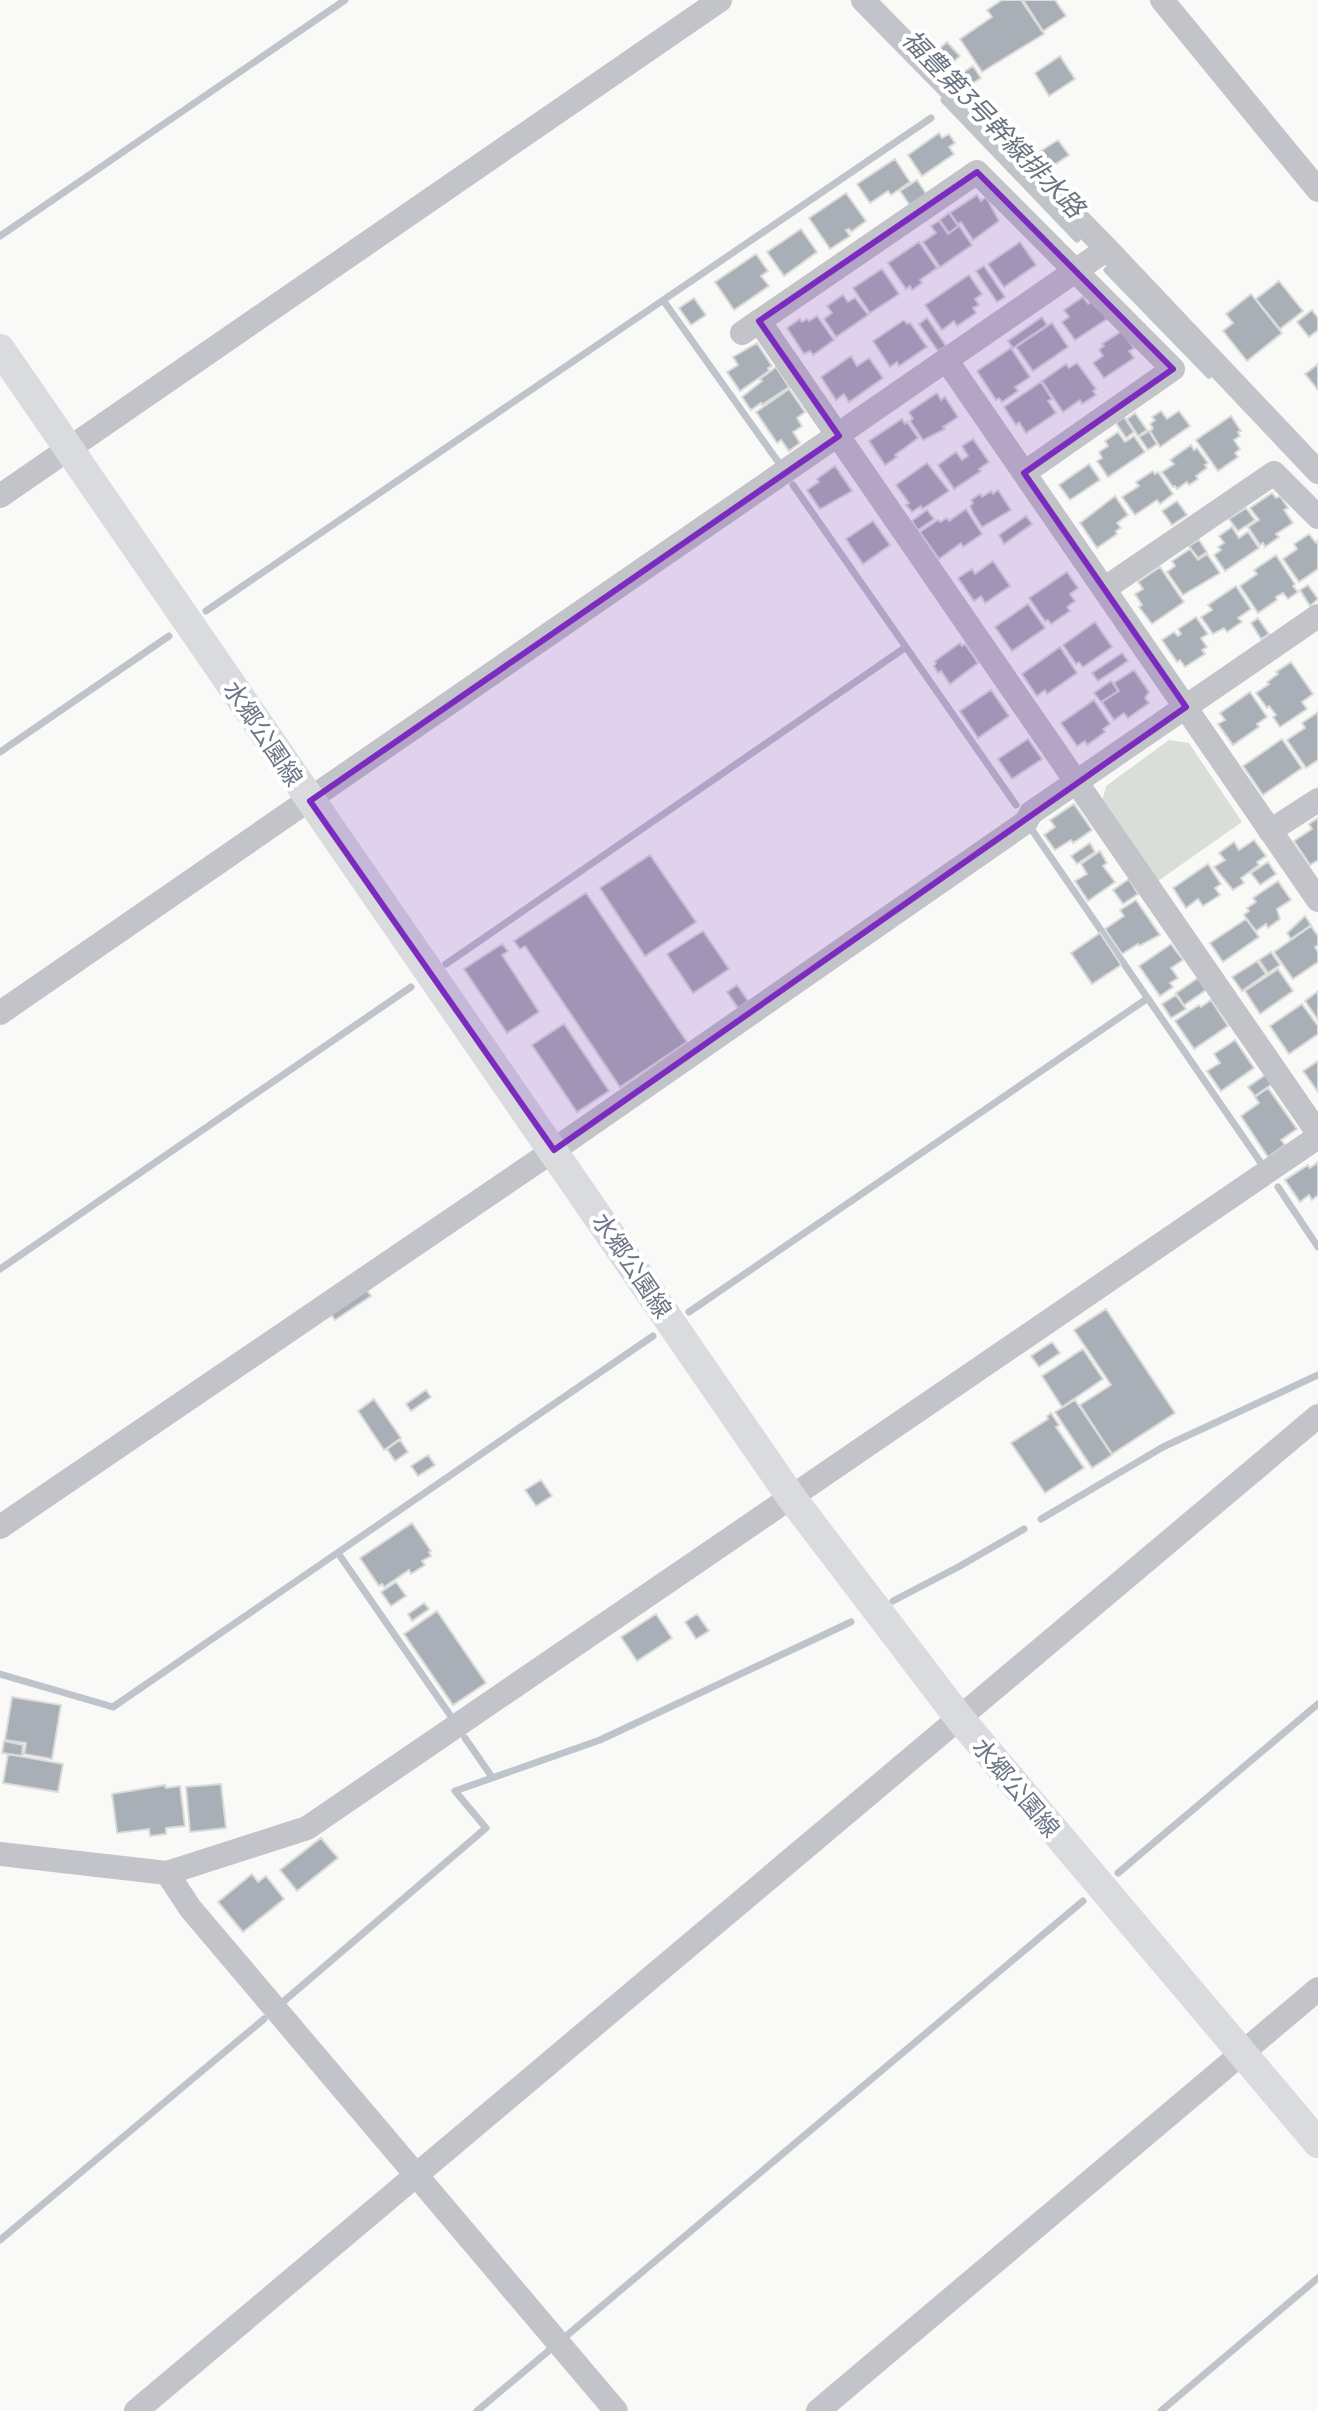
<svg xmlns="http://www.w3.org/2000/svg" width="1318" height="2411" viewBox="0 0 1318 2411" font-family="Manrope,'Noto Sans JP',sans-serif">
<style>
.green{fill:#d9ded8}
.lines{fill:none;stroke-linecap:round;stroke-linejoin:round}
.stream{stroke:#bec4ca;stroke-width:7}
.building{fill:#a9afb6;stroke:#dbdcda;stroke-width:2}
.minor{stroke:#c2c4c9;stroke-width:24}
.major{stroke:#d9dbdf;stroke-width:30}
.marked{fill:#7b2cbf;fill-opacity:0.2;stroke:#7b2cbf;stroke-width:6;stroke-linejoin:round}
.labels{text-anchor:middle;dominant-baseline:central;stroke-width:8;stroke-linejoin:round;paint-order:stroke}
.street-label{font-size:24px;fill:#6c7686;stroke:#fff}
.water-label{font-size:26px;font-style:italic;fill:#687580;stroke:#fff}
</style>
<rect width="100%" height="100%" fill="#f9faf8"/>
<path class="green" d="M1169 740 1189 743 1242 822 1158 881 1102 802 1106 786Z"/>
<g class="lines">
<path class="stream" d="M944 100 1077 239
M0 236 345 0
M1107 270 1209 375
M663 300 779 463
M793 485 1016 805
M206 611 931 118
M0 752 169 636
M1032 830 1261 1163
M446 964 906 647
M1278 1187 1318 1247
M0 1269 411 987
M689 1312 1148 998
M1041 1519 1163 1447 1318 1375
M338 1553 450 1715
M893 1601 960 1566 1024 1529
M0 1674 113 1707 653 1336
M465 1738 492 1777
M1118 1873 1318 1704
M284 2001 486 1828 455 1791 600 1740 851 1622
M0 2240 264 2019
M565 2337 1083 1901
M477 2411 552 2348
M1161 2411 1318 2278"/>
</g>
<path class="building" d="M1002 0H1021L1044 34 982 72 960 39 992 17 987 10Z
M1023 0H1055L1066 16 1043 31Z
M947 42 960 56 944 70 931 56Z
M1060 56 1075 79 1049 96 1035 73Z
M973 66 981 78 964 89 956 77Z
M939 133 942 138 949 134 955 143 949 147 954 154 922 176 908 155Z
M1058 140 1069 155 1047 170 1036 154Z
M895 159 910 182 891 195 888 191 870 203 857 184Z
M917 180 927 195 911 207 900 191Z
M846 193 866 221 851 232 849 229 846 230 850 236 830 249 809 218Z
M977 195 981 201 986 197 999 221 973 240 961 222 958 224 950 213Z
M949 213 958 226 949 233 940 220Z
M939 221 948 234 959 226 972 245 940 267 923 242 936 233 931 226Z
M801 229 817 252 784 276 767 252Z
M919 242 937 268 920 280 922 283 912 290 910 286 906 289 888 263Z
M1020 242 1036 265 1004 287 988 264Z
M756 254 768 271 761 276 769 286 734 310 715 282Z
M984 266 1005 297 997 302 976 271Z
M882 269 899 294 870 313 853 288Z
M969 275 982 294 975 299 979 305 973 308 976 313 957 326 954 321 942 330 925 305Z
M1279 281 1303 311 1280 329 1256 299Z
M1251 294 1282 333 1247 361 1223 331 1233 323 1226 314Z
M843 295 848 302 855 298 868 315 836 337 824 319 832 313 827 306Z
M1083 297 1088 304 1094 300 1107 319 1075 340 1062 322 1069 317 1064 310Z
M694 298 706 315 691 325 679 308Z
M1312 310 1318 318V330L1309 337 1297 322Z
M817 316 834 340 813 355 810 351 804 354 787 328 800 319 802 322 807 319 809 321Z
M1042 317 1047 325 1013 348 1008 341Z
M927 318 946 346 938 351 919 324Z
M904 320 907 324 910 323 927 347 899 366 897 362 890 367 873 341Z
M1052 323 1068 347 1033 371 1016 347Z
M1122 331 1134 348 1129 351 1134 358 1104 378 1093 363 1103 356 1099 350 1104 346 1102 344Z
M757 343 772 366 768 368 769 371 740 391 727 372 738 365 733 357Z
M1011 348 1030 377 1015 387 1018 391 1002 402 999 398 996 400 977 371Z
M851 356 857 366 869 358 883 378 849 402 844 394 836 400 821 377Z
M1077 363 1096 389 1093 391 1096 395 1082 404 1080 400 1063 412 1042 381 1066 364 1069 368Z
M1318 364V390L1305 374Z
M776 367 789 387 762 405 761 403 751 410 742 397 762 381 760 379Z
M1041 382 1052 399 1048 401 1056 413 1026 433 1019 422 1016 425 1004 407Z
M789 389 805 412 797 418 802 426 793 432 800 443 789 451 781 440 777 443 756 412Z
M937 393 941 400 945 397 958 417 943 427 945 429 923 440 910 421 913 419 909 412Z
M1161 411 1167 419 1179 411 1190 426 1160 447 1150 431 1153 428 1150 424 1155 420 1152 417Z
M1135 413 1147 430 1138 436 1127 419Z
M1231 416 1241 431 1238 432 1240 436 1234 440 1240 449 1235 453 1238 457 1218 471 1196 440Z
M1124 417 1134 432 1126 438 1116 423Z
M902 419 905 424 907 422 918 438 895 455 897 457 885 465 869 441Z
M1149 431 1157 444 1148 450 1139 437Z
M1118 432 1125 442 1134 436 1145 452 1108 477 1097 461 1102 458 1099 452 1108 446 1105 441Z
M973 439 989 462 979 469 981 471 954 489 938 465 956 452 962 460 968 456 962 446Z
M1191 445 1194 450 1197 448 1208 463 1205 465 1207 468 1196 476 1198 479 1189 485 1187 482 1177 489 1175 486 1173 487 1162 472 1174 464 1170 460Z
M927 463 949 491 922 509 921 506 912 512 906 505 909 503 896 485Z
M1089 464 1100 480 1070 500 1059 485Z
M835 466 852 491 820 509 807 490 819 482 817 479Z
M1153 471 1155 474 1158 472 1173 494 1160 504 1157 500 1135 515 1122 497 1139 486 1136 482Z
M998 490 1011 510 982 527 973 513 970 506 973 503 971 500 980 494 982 497 991 491 993 494Z
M1272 493 1276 498 1280 496 1288 508 1284 510 1293 523 1276 534 1279 537 1265 547 1263 543 1260 545 1248 527 1259 520 1250 508Z
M1115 496 1128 515 1117 523 1121 528 1116 531 1117 534 1097 548 1080 523Z
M1177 501 1187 515 1172 525 1162 511Z
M1246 508 1255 520 1238 531 1229 519Z
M966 509 982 534 963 547 961 543 939 559 920 532 938 520 940 522 947 518 949 521Z
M927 510 934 519 918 530 912 521Z
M1026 516 1032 524 1004 544 999 535Z
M873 521 890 545 863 564 846 539Z
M1232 527 1239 538 1248 532 1259 548 1225 571 1214 555 1221 550 1218 547 1224 543 1219 536Z
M1309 534 1316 543 1318 541V569L1299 582 1283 559 1297 549 1294 544Z
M1199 540 1207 552 1198 558 1189 546Z
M1190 549 1198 560 1207 554 1220 573 1183 595 1167 572 1175 566 1172 561Z
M1276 555 1295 584 1293 586 1298 592 1288 599 1283 593 1276 597 1277 600 1258 613 1240 586 1257 574 1254 570Z
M993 561 1010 586 985 603 981 596 974 601 958 578 972 569 975 574Z
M1160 567 1184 602 1152 624 1139 607 1142 605 1135 594 1143 589 1138 582Z
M1067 572 1078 588 1070 594 1075 601 1067 607 1070 611 1051 624 1048 620 1045 621 1029 598Z
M1308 585 1318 599 1310 606 1300 590Z
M1236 586 1251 609 1238 618 1242 622 1227 632 1224 628 1213 634 1201 617 1212 610 1208 605Z
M1028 604 1045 628 1012 651 995 627Z
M1196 617 1208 634 1201 638 1207 647 1202 650 1205 654 1185 667 1180 660 1177 662 1162 640 1174 632 1178 636 1181 634 1178 629Z
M1258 618 1269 634 1261 639 1251 623Z
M1095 622 1112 647 1083 667 1079 662 1076 664 1063 645Z
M960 643 962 646 965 644 978 663 950 684 941 671 938 673 934 666 936 663 935 661Z
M1060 647 1077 673 1047 694 1045 690 1037 696 1022 674Z
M1122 653 1128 661 1098 681 1092 673Z
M1291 662 1313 694 1302 702 1307 709 1280 727 1273 717 1276 715 1269 706 1267 708 1256 693 1269 684 1267 682 1278 674 1276 672Z
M1134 670 1149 692 1145 698 1149 703 1128 718 1124 713 1114 720 1102 702 1119 691 1114 683Z
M1111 681 1118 691 1101 702 1094 693Z
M991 690 1009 716 978 738 960 711Z
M1250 692 1267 717 1257 724 1259 727 1233 745 1218 724 1225 720 1220 713Z
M1094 700 1110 724 1103 729 1105 732 1087 745 1085 741 1077 746 1061 723Z
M1318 712V760L1306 768 1287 740 1305 728 1302 723Z
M1028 739 1042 759 1012 779 998 759Z
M1282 739 1302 768 1263 795 1243 766Z
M1074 804 1092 830 1073 843 1071 840 1055 850 1044 835 1055 827 1050 820Z
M1318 818V860L1310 865 1294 841 1312 829 1309 824Z
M1254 840 1266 856 1257 862 1259 865 1241 878 1244 883 1233 890 1214 867 1225 860 1219 853 1234 842 1239 850Z
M1090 843 1095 852 1077 864 1071 856Z
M1100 851 1107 863 1103 866 1115 882 1088 901 1075 881 1087 874 1081 864Z
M650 855 696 922 645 956 600 888Z
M1268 862 1276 874 1260 885 1251 873Z
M1208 864 1221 884 1215 888 1220 895 1203 906 1198 899 1186 908 1173 888Z
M1129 879 1138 894 1123 904 1113 890Z
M1278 881 1291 900 1277 909 1280 919 1268 928 1266 924 1256 931 1244 915 1249 911 1247 908 1256 902 1253 898Z
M586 893 687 1042 620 1087 525 946 520 949 514 941Z
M1136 900 1160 935 1139 946 1138 944 1122 954 1105 929 1124 916 1120 910Z
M1305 916 1311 925 1291 939 1287 933Z
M1246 919 1259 937 1223 962 1210 943Z
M1311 926 1318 936V945L1315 947 1318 952V962L1293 979 1274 952Z
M703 931 729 969 693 993 667 954Z
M1100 933 1121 965 1092 984 1071 953Z
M502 944 508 951 502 955 539 1012 507 1033 464 969Z
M1171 944 1183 960 1171 968 1178 978 1170 983 1173 987 1160 996 1139 966Z
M1271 952 1280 965 1268 973 1259 960Z
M1257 961 1266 974 1242 991 1232 977Z
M1278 969 1293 991 1260 1014 1245 991Z
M1198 978 1206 990 1184 1005 1176 993Z
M737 985 748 1001 738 1008 727 992Z
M1318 991V1020L1305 1001Z
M1176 995 1186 1009 1171 1018 1162 1004Z
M1211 1000 1228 1026 1194 1049 1175 1021 1199 1005 1201 1007Z
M1302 1004 1318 1026V1034L1289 1054 1270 1026Z
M564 1024 609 1091 577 1112 532 1045Z
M1235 1040 1254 1068 1221 1091 1207 1071 1220 1063 1214 1054Z
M1318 1061V1092L1303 1071Z
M1265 1075 1272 1084 1255 1096 1248 1087Z
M1268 1088 1297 1129 1281 1140 1285 1145 1268 1157 1241 1116 1259 1103 1255 1097Z
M1318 1162V1195L1312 1200 1309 1195 1300 1202 1285 1180 1308 1165 1310 1168Z
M366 1289 371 1296 335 1320 330 1313Z
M1106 1309 1175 1413 1112 1454 1080 1405 1111 1385 1074 1330Z
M1052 1342 1060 1353 1039 1367 1031 1356Z
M1083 1349 1103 1379 1062 1407 1042 1376Z
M426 1390 431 1397 411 1411 406 1404Z
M374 1399 401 1438 384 1450 358 1411Z
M1075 1400 1112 1455 1092 1468 1055 1412Z
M1051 1413 1059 1425 1056 1427 1084 1468 1045 1493 1011 1443 1048 1419 1047 1416Z
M400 1440 408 1452 395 1461 387 1449Z
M428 1455 435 1465 418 1476 411 1466Z
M541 1480 552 1496 536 1506 525 1490Z
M412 1523 431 1551 429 1552 431 1556 422 1561 425 1565 411 1574 409 1570 384 1587 382 1584 379 1586 360 1558Z
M396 1582 406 1596 391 1606 381 1592Z
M424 1603 429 1609 412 1621 408 1614Z
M437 1611 486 1683 453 1705 404 1634Z
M656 1614 672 1638 637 1661 621 1637Z
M697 1614 709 1631 696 1639 685 1622Z
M12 1697 61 1705 52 1759 24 1754 26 1743 5 1740Z
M4 1741 23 1745 22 1756 2 1753Z
M8 1754 63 1764 58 1792 3 1783Z
M221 1784 226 1828 190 1832 186 1787Z
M165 1785 166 1788 180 1786 185 1826 166 1828V1834L150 1836 149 1829 117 1833 112 1794Z
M321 1838 338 1858 297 1891 280 1870Z
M252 1874 258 1882 266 1876 284 1899 243 1932 218 1902Z"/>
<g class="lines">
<path class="minor" d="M863 0 1107 249 1318 472
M1162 0 1318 190
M759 321 1318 1133
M742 333 977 172 1173 369 1024 473
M947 361 1318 900
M0 496 720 0
M1104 589 1274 473 1318 517
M1270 831 1318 800
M0 1013 1107 249
M0 1527 554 1150 1026 822 1031 813 1318 616
M0 1854 167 1873 307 1828 1318 1137
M167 1873 190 1908 616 2411
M136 2411 1318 1416
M818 2411 1318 1989"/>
<path class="major" d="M0 349 791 1497 960 1719 1318 2143"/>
</g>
<path class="marked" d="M977 172 1173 369 1024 473 1186 707 554 1150 310 801 839 436 759 321Z"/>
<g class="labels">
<g class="street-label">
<text transform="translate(264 733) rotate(56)">水郷公園線</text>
<text transform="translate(633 1265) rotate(56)">水郷公園線</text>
<text transform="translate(1017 1787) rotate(50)">水郷公園線</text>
</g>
<g class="water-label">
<text transform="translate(994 123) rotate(46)">福豊第3号幹線排水路</text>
</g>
</g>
</svg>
